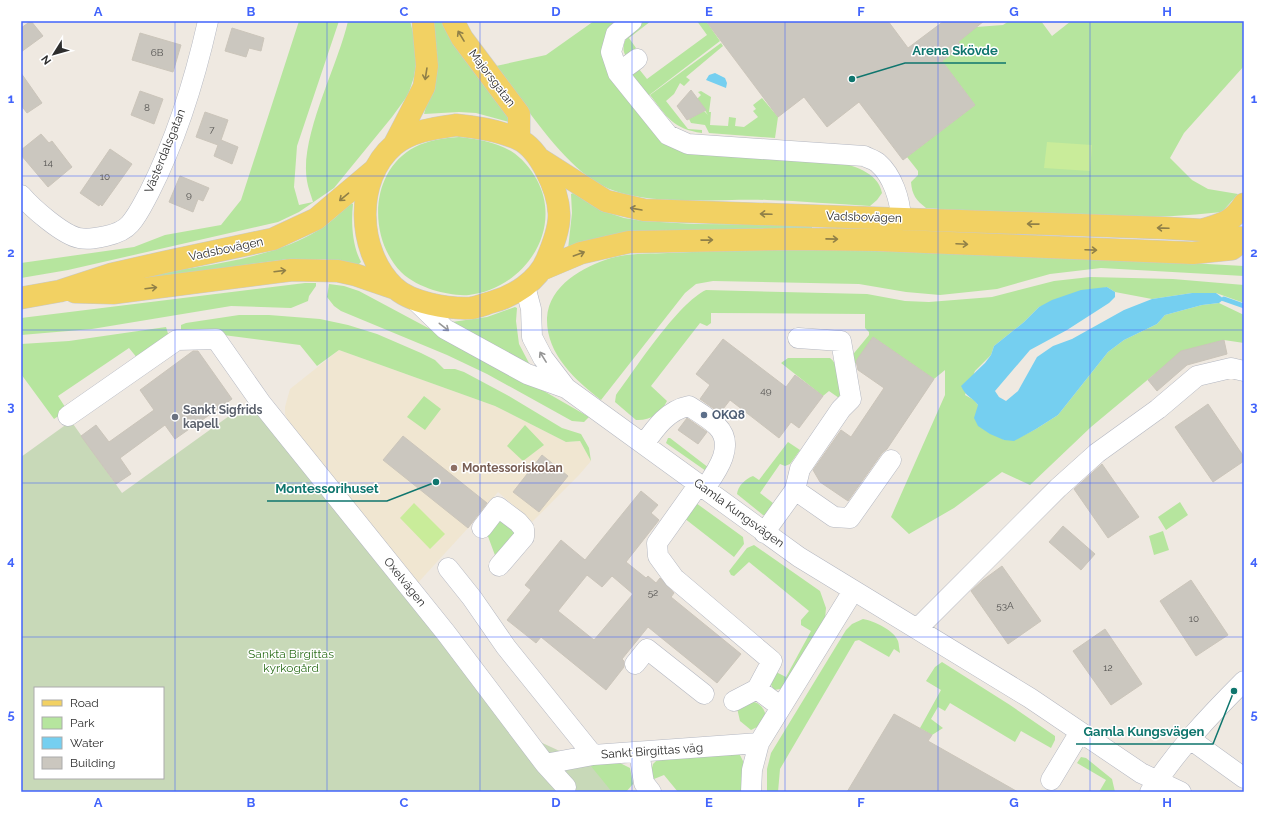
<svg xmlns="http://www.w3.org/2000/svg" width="1265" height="813" viewBox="0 0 1265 813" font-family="Raleway,sans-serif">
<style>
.education{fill:#f0e6d1}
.green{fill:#b6e59e}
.cemetery{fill:#c8d9b8;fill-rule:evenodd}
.pitch{fill:#c9ec9a}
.water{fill:#75cff0}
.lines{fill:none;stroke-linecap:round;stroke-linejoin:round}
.stream{stroke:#75cff0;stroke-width:5}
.building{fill:#cbc7bf;stroke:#cbc5ba;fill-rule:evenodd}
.minor-casing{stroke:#b4b7c1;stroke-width:21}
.major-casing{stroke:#c9c9c9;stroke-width:23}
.minor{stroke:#fff;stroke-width:20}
.major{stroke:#f2d163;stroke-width:22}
.oneway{stroke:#908048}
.oneway2{stroke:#969696}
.grid{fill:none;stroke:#4264fb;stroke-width:1;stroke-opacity:0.55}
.service-dot{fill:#5c6f8a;stroke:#fff;stroke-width:1.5}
.worship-dot{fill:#6b7280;stroke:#fff;stroke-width:1.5}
.education-dot{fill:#8d6e63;stroke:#fff;stroke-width:1.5}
.labels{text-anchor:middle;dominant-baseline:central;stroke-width:3;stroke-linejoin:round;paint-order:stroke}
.number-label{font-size:10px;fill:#555452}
.street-label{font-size:12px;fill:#2e2e2e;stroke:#fff}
.worship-label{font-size:12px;font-weight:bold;fill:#5b616d;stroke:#fff;text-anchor:start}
.service-label{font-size:12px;font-weight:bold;fill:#4e5e75;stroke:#fff;text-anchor:start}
.education-label{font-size:12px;font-weight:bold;fill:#785e54;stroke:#fff;text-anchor:start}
.park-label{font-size:12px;fill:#2c6e1b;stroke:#fff}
.leader{fill:none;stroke:#0f766e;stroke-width:1.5}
.callout-dot{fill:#0f766e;stroke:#fff;stroke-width:1.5}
.callout-label{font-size:13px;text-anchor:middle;font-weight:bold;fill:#0f766e;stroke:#fff;stroke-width:3;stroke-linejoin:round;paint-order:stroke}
.neatline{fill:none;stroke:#4264fb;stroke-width:1.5}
.grid-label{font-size:13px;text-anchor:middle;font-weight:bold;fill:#4264fb}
</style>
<rect width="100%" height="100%" fill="#efe9e1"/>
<path class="education" d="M339 350 495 406 566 442 580 441 591 461 579 475 532 522 498 492 468 528 415 586 289 423 285 414V407L290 389Z"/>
<path class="green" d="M299 21H339L297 146 294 187 299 205 313 202C311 195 308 188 307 181 299 137 338 66 348 21H410L414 36 417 58 414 77 408 95 392 117 334 188 299 212 278 222 68 270 21 278V263L134 247 165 235 221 225 241 200Z
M432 21H443L511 120 509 122 476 113 459 112 424 114 437 66Z
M594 21H614L607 31 662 140 833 160C852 166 878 171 882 193L877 200 870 206C835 204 801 201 767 200 717 198 636 209 594 181 557 156 523 103 496 66L546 55Z
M638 21H651L629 38 636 48 626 56C618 45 631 30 638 21Z
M697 21H706L720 41 648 96 632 75 639 69 647 79 707 35Z
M1009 21H1041L1052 36 1071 21H1244V66L1184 133 1170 158 1192 180 1208 189 1238 194 1222 212C1124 223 1024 215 926 208 916 200 912 195 911 182L918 175V171L907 157 975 105 942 61 962 47 958 42 976 27 1003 25Z
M721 43 723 46 686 77 690 80 684 86 680 83 674 94 666 101 688 129 702 130V133C673 129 667 117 650 95Z
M701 91 711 97 709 112H711L710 125 728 126 729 117 736 118 735 126 744 127 758 117 753 111 756 109 753 105 762 98 778 117 775 138 709 133 705 125 691 123 689 119 704 111 708 115 697 99 701 95 698 92Z
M459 137C478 139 495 142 511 151 522 158 531 169 537 180 564 231 523 289 469 295 457 296 444 293 433 290 422 286 410 281 401 272 368 238 369 171 415 147 429 140 444 138 459 137Z
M573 193 600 210 624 218 643 221 694 224 812 225V229L568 249 572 213 571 194Z
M351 203 353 204C351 222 352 245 361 262L357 266 324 259H289L132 280 137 277C195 266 270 261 320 229 332 222 341 212 351 203Z
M789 249 877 251 1189 263 1244 266V276L1101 268 1050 274 997 289 940 295 906 292 859 284 713 281 696 284 685 293 601 400C575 380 546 354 547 318 549 285 583 267 611 258 628 253 650 254 668 253 708 251 749 250 789 249Z
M1090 277 1173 279 1244 285V303L1216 293H1192L1152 299 1115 292 1107 287 1039 307 1024 322 994 346 991 355 975 371 965 395 974 400 978 405 1004 440H1014L1036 429 1058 415 1108 352 1124 340 1157 324 1165 315 1202 305 1219 303 1244 315V343L1224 340 1181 352 1091 427 1030 485 1002 472 954 508 909 534 891 517 945 395V370L934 379 873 337 853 367 850 358 869 335V332L865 328V314L711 313V323L707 326 700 323 651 386 667 401C661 414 649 421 636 420L615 402 616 395C636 368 678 303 706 290L867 294 905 301 929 302 992 297 1054 281Z
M305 283H316V286L309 296 308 301 291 308 231 306 92 329 21 335V318Z
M329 284 344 286 359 291 516 375 589 417 584 422 572 421 487 374 447 355 341 311 334 306 327 297Z
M515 307 517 308 516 321 519 344 530 365 452 322 487 317Z
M239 315H269L320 319 348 325 377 334 421 353 435 360 444 369H455L464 372 507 395 562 428 581 434 589 448 591 461 580 441 566 442 495 406 339 350 317 366 300 345 208 333 181 331V325L186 323Z
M166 327 169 337 138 359 129 348 58 396 67 410 54 419 21 374V344L69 341Z
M788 358H830C840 366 844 385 839 398L829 391 823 396 781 363Z
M424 396 441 409 425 430 407 417Z
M525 425 544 445 523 461 507 446Z
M668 438H670L709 468 706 471 666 443Z
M788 442 800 450 790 464 785 466 780 464 760 493 773 503 767 515H763L737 494C738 486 745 479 753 476L759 480Z
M1180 502 1188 515 1166 530 1158 517Z
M696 503 743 537 744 544 734 557 684 518Z
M496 520H503L515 532 514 537 496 558 486 531Z
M1163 531 1169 550 1154 555 1149 536Z
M754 545 820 591 826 608 825 619 787 683 780 689 774 690 770 683 774 671 786 677 811 631 801 625V620L809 611 749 562 734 576 731 575 729 571 747 548Z
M863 619C874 621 894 630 898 641 899 644 899 649 900 653L894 649 889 657 859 640 855 641 780 769 778 792H767V769L771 753 846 630 852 624Z
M942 662 1010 705 1055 736V740L1051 748 1021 731 1015 742 950 703 945 711 938 707 931 719 943 728 932 735 920 728 941 690 926 681 935 667Z
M751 701C760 703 764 708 766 716L757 727 751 730 740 721 737 708Z
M739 753 744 763V792H678L664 775 654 779 651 771 653 764 660 757Z
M1081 757 1086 758 1112 779 1115 792H1099L1106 780 1077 763Z
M616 761 630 768 633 784 626 792H603L590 765Z"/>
<path class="cemetery" d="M243 406 262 416 512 729 590 765 612 792H21V457L71 421 122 493ZM35 688H163V778H35Z"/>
<path class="pitch" d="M1047 142 1092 145 1090 171 1044 168Z
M414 503 445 534 430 549 400 518Z"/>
<path class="water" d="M715 73 725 78 727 83 726 88 706 80 709 75Z
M1107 287 1115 292V297L1109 303 1067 330 1030 350 995 391 999 397 1006 401 1018 391 1037 357 1053 346 1072 339 1124 310 1152 299 1192 293H1216L1224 299 1219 303 1202 305 1165 315 1157 324 1124 340 1108 352 1058 415 1036 429 1014 441 1004 440 990 434 978 426 974 418 978 405C971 396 966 397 961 386L985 363 991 355 994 346 1024 322 1039 307 1052 300 1081 290Z"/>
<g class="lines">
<path class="stream" d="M1224 299 1244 306"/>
</g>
<path class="building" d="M31 21 43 36 21 52V28Z
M706 21H888L908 48 944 21H984L958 42 962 46 942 61 975 105 903 160 859 102 827 127 804 97 778 117Z
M232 28 264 38 261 51 249 48 246 57 225 51Z
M140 33 181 45 173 72 132 60Z
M21 73 42 103 27 113 21 105Z
M691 90 706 110 687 120 677 106Z
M140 91 163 99 154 124 131 115Z
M205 112 228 120 221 140 238 147 232 164 214 156 218 145 196 137Z
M41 134 49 143 52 141 72 167 48 187 21 155V150Z
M110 149 132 164 102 206 100 204 99 206 80 193Z
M180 176 209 188 203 201 198 199 193 212 169 202Z
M873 337 934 379 887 449 882 453 848 501 820 482 813 470 841 430 851 437 884 388 858 370 856 361Z
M723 339 786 387 795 375 823 396 799 428 791 422 779 438 730 400 720 413 700 399 710 385 696 374Z
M1224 340 1227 354 1187 365 1157 391 1148 380 1181 351Z
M193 351H198L232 399 175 439 165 425 120 458 131 474 116 484 81 436 96 425 109 442 154 410 140 390Z
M1208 404 1244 457V461L1213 482 1175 427Z
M687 418 707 432 698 444 678 430Z
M403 436 487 503 468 528 383 460Z
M542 455 568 476 539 512 513 492Z
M1102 464 1139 517 1108 538 1074 489Z
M641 491 658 505 651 513 659 520 626 562 646 578 648 576 656 583 660 578 674 593 671 597 741 654 717 683 648 627 622 659 624 661V667L606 690 541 637 536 643 507 620 531 590 525 585 561 540 585 560ZM587 575 602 587 612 576 633 594 594 640 558 611Z
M1063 526 1095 554 1081 570 1049 542Z
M1002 566 1041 621 1008 644 971 591 983 580Z
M1191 580 1228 635 1196 656 1160 601Z
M1105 629 1142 684 1111 705 1073 651Z
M894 714 932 735 928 741 1018 792H847Z"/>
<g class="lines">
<g class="minor-casing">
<path id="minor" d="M632 21 616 34 611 52 618 73 668 135 688 144 864 156C868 158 875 160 878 163 893 176 900 200 901 218
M618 73 637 59
M21 195C32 208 63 235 79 238 88 240 97 238 106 236 115 234 124 231 130 224 138 215 143 204 149 193 176 140 195 79 208 21
M525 286 531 309 532 337 543 358 566 388 799 557 1030 698 1141 773 1181 792
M416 301 445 329 527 374 566 388
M68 416 177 340 216 339 261 403 446 633 545 764 566 787
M644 444C656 427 668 410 689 406 698 412 709 418 717 426 736 445 717 471 705 488
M699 484 657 543 658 556 674 578 772 661 757 689 781 707
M795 490 834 517 850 518 891 460
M482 528 498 507 518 522 524 529V537L499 566
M764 533 795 490 800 469 841 409 851 399 841 341 798 338
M448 568 472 598 506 647 593 755
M917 629 1058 488 1097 453 1158 409 1197 376 1231 368 1244 371
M635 664 647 649 704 694
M734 701 757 689
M1190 739 1244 778
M639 752 644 783 651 792
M545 764 593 755 759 743
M1051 780 1080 732
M751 792 752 770 759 743 853 591
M1150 792C1176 751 1210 715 1244 681"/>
</g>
<g class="major-casing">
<path id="major" d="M453 21 462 38 519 114V139
M456 125C477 127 498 130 518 139 540 149 558 190 559 213 560 228 553 245 547 259 538 281 514 296 492 302 485 304 478 307 471 308 449 309 410 303 394 287 357 252 354 179 394 145 411 131 435 128 456 125Z
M394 145 424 87 427 66 423 21
M540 159 606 201 644 210 1165 228 1202 230 1214 236 1244 238
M1202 230C1221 224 1233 222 1244 204
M543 269 581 253 629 242 793 239 876 240 1193 253 1232 249 1237 245
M75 292 113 293 292 270 338 271 356 275 394 288
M21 298 60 291 112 274 165 262 273 239 316 219 373 171"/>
</g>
<use href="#minor" class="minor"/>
<use href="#major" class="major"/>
</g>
<defs><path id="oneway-shaft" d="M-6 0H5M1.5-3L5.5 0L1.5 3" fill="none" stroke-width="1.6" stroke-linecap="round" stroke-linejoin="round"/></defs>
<g class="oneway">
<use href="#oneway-shaft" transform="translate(461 36) rotate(-121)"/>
<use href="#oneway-shaft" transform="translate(426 74) rotate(99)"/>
<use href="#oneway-shaft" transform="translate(344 197) rotate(140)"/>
<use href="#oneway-shaft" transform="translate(636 209) rotate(-170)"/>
<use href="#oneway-shaft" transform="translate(766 214) rotate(-178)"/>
<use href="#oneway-shaft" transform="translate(1033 224) rotate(-179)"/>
<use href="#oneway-shaft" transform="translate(1163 228) rotate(-178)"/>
<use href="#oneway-shaft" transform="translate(832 239) rotate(1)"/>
<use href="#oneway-shaft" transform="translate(707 240) rotate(-1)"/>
<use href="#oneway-shaft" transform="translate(962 244) rotate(3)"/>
<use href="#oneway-shaft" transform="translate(1091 250) rotate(2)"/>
<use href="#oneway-shaft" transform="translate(579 254) rotate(-20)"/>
<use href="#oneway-shaft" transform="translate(280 271) rotate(-7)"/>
<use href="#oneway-shaft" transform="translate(151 288) rotate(-7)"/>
</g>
<g class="oneway2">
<use href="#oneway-shaft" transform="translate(444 327) rotate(38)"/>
<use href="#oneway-shaft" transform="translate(543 357) rotate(-122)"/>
</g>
<path class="grid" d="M175 21V792M327 21V792M480 21V792M632 21V792M785 21V792M938 21V792M1090 21V792M21 176H1244M21 330H1244M21 483H1244M21 637H1244"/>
<circle class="service-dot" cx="704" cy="415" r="4"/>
<circle class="worship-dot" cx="175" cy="417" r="4"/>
<circle class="education-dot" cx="454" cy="468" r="4"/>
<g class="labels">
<g class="number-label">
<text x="157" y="52">6B</text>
<text x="147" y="107">8</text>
<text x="212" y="129">7</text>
<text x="48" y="162">14</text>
<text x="105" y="176">10</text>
<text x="189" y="194">9</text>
<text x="766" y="390">49</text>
<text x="653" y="592">52</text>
<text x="1005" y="605">53A</text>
<text x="1194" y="618">10</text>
<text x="1108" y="667">12</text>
</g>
<g class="street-label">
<text transform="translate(492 78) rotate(53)">Majorsgatan</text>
<text transform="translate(165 151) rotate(-68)">Västerdalsgatan</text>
<text transform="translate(864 217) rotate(2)">Vadsbovägen</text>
<text transform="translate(226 249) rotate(-12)">Vadsbovägen</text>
<text transform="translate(739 513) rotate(36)">Gamla Kungsvägen</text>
<text transform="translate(405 582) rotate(51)">Oxelvägen</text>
<text transform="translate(652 751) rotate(-4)">Sankt Birgittas väg</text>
</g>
<g class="worship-label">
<text x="183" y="410">Sankt Sigfrids<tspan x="183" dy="14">kapell</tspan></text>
</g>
<g class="service-label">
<text x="712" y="415">OKQ8</text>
</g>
<g class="education-label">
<text x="462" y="468">Montessoriskolan</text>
</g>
<g class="park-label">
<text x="291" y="654">Sankta Birgittas<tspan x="291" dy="14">kyrkogård</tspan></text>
</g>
</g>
<path class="leader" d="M852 79L905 63H1006M436 482L387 501H267M1234 691L1213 744H1076"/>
<g class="callout-dot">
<circle cx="852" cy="79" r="4"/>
<circle cx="436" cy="482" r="4"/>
<circle cx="1234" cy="691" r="4"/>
</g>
<g class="callout-label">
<text x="955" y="55">Arena Skövde</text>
<text x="327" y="493">Montessorihuset</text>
<text x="1144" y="736">Gamla Kungsvägen</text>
</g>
<rect width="1265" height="813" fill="none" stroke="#ffffff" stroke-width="44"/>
<rect x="34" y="687" width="130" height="92" fill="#ffffff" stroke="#ababab"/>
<rect x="42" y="700" width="20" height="6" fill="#f2d163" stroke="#ababab"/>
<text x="70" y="707" font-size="12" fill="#2e2e2e">Road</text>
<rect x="42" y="717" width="20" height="12" fill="#b6e59e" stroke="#ababab"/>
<text x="70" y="727" font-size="12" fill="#2e2e2e">Park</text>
<rect x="42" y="737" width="20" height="12" fill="#75cff0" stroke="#ababab"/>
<text x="70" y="747" font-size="12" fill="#2e2e2e">Water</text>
<rect x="42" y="757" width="20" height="12" fill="#cbc7bf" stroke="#ababab"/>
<text x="70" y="767" font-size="12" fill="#2e2e2e">Building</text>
<g transform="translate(54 54) rotate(233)" stroke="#ffffff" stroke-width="3" paint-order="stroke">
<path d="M0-3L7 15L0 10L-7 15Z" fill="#2e2e2e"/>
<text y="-6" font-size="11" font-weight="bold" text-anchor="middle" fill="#2e2e2e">N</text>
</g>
<rect x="22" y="22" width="1221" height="769" class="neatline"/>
<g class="grid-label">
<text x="98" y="16">A</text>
<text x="251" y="16">B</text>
<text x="404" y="16">C</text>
<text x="556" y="16">D</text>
<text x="709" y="16">E</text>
<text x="861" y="16">F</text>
<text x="1014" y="16">G</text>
<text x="1167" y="16">H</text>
<text x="11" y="103">1</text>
<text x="1254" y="103">1</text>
<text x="11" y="257">2</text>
<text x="1254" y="257">2</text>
<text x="11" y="411">3</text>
<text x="1254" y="411">3</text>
<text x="11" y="565">4</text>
<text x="1254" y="565">4</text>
<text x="11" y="719">5</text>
<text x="1254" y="719">5</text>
<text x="98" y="807">A</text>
<text x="251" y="807">B</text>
<text x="404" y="807">C</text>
<text x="556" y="807">D</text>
<text x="709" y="807">E</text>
<text x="861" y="807">F</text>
<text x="1014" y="807">G</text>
<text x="1167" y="807">H</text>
</g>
</svg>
